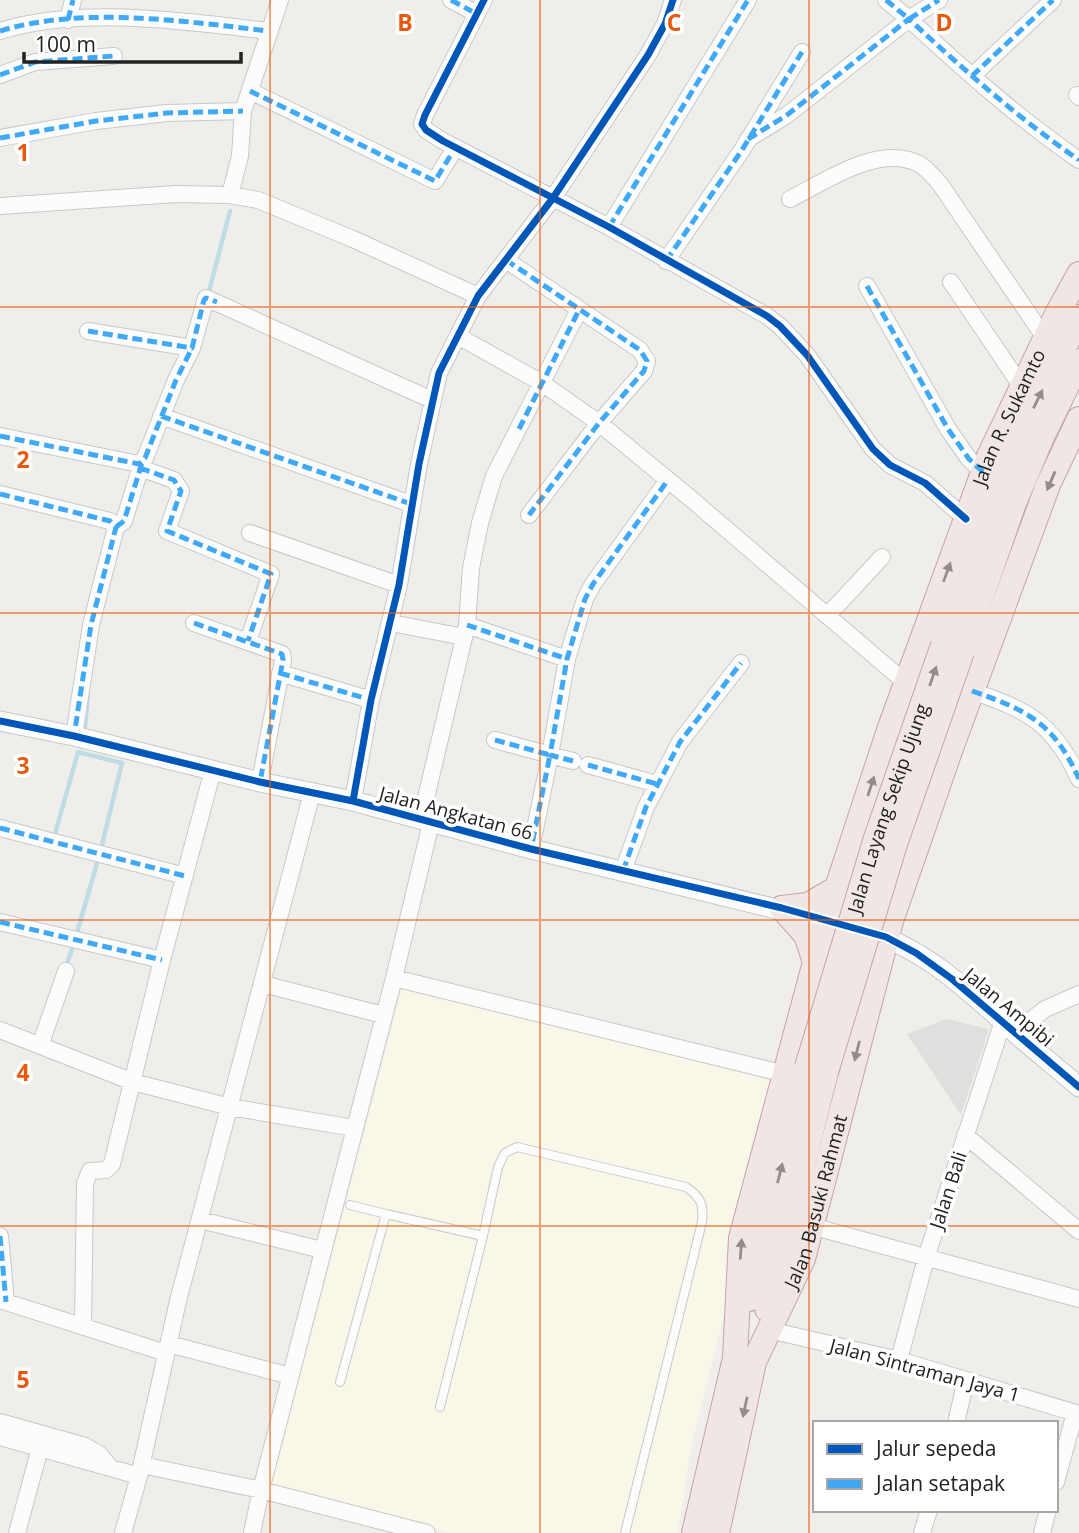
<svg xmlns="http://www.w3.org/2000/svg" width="1079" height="1533" viewBox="0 0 1079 1533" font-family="'Open Sans',sans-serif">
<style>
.education{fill:#f8f7e8}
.parking{fill:#e0dfde}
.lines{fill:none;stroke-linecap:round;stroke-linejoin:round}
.stream{stroke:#bfdbe3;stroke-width:4.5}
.service-casing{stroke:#c9c8c7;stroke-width:10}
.minor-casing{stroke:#c9c8c7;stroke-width:18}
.tertiary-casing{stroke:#c9c8c7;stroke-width:21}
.trunk-casing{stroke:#c5a2ac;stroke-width:26}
.service{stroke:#fdfcfc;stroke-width:8}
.minor{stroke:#fdfcfc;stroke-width:16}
.tertiary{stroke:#fdfcfc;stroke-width:19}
.trunk{stroke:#f0e6e4;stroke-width:24}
.trunk-bridge-casing{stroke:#c5a2ac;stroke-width:26;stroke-linecap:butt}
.trunk-bridge{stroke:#f0e6e4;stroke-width:24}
.quiet{stroke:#3fa9f5;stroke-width:5;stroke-dasharray:10 5;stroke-linecap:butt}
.cycleway-casing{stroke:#fff;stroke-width:11}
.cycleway{stroke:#0057b8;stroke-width:7}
.oneway{fill:#938e8d}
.grid{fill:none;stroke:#e8590c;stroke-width:2;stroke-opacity:0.55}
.labels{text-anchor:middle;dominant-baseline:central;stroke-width:7;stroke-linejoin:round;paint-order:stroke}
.street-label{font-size:19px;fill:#222;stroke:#fff}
.grid-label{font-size:23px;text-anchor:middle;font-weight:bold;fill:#e8590c;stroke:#fff;stroke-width:7;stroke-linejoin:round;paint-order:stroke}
</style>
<rect width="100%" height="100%" fill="#f0eeeb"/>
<path class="education" d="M402 988 782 1083 691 1447 678 1533H449L271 1487Z"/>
<path class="parking" d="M946 1019 989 1029 961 1115 907 1034Z"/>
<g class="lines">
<path class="stream" d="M208 295 230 211
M85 727 88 693
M55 834 78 752 122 763 101 849
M76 936 98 860
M65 969 74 944"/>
<g class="service-casing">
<path id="service" d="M350 1205 386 1214
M340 1382 386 1214 483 1236 498 1167 505 1153 517 1147 686 1187C701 1197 704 1205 702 1222L625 1533
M440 1407 483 1236"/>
</g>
<g class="minor-casing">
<path id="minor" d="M451 0 477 14
M484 0 425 115 422 124 426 130 443 141 609 227 767 316 780 326 807 355 873 449 890 465 925 483 966 519
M886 0 909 19 939 0
M68 20 73 0
M0 31C82 6 184 21 268 31
M0 75 35 62 114 56
M972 76 1053 0
M250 91 435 181 455 148
M1077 95 1079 97
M0 138 96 121 167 113 243 111
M748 139 787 115 909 19C963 69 1018 118 1079 160
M230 195 240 156 243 111 280 0
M790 199C826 181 881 142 921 165 928 170 934 177 940 184L1045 338
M0 206 176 194 230 195 258 200 353 239 478 296
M609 227 748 0
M506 260 640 350 647 361 644 371 599 423 529 515
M666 261 742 150 802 52
M951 282 1022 387
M867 286 948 429 969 459 983 472
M88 331 192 348 206 298 432 400
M458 336 542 383 599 423 690 498 906 683
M161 416 411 504
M0 436 139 464 145 458 176 380 192 348
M140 468 174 480 181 491 167 531 271 574 248 641
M0 494 110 521 116 527 91 625 74 736
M116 527 124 521 142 463
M250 533 399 585
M827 616 882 557
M194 623 282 654 283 660 260 782
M391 623 464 637
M467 625 567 659
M280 673 371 700
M972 691C1027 710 1054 723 1079 779
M495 740 550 755 531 849
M573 761 550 755 567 659 585 599 593 584 668 480
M588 765 657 784
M353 801 371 700 399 585 419 464 439 373 478 296 553 198 648 55 665 24 673 0
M421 819 467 625 471 568 480 523 494 476 579 310
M0 828 185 876
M623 871 646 807 680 742 741 663
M0 922 162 960
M394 978 785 1074
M263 984 383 1015
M0 1030 133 1082 230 1107 354 1128
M1015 1033 1045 1009 1079 994
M40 1046 66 971
M965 1135 1079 1231
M200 1220 322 1250
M811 1226 1079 1299
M0 1236 6 1302
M0 1300 166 1353
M83 1327 85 1183 90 1171 106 1170 112 1164 162 960 213 770
M769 1330 899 1360 1079 1414
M169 1344 290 1376
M899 1360 926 1258 1003 1021
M0 1422 85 1446 99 1454 111 1468
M956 1423 966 1380
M0 1437 139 1476
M142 1465 261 1490 427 1533
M1056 1482 1075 1413
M17 1533 40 1448
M123 1533 139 1476 178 1301 312 793
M252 1533 261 1490 394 978 431 823
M922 1533 929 1510
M1042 1533 1048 1510"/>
</g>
<g class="tertiary-casing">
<path id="tertiary" d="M0 721 74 736 260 782 353 801 531 849 838 924
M873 934C924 948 975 996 1013 1031 1035 1051 1058 1068 1079 1087"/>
</g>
<g class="trunk-casing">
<g id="trunk">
<path d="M943 645 996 496 1023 431 1079 317"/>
<path d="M962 652 1014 503 1041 439 1079 361"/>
<path d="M782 908 806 935 815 962"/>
<path d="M782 908 808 905 837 888"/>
<path d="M749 1299 807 1067"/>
<path d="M767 1309 826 1072"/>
<path id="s1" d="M694 1533 735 1358 741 1238 826 921 889 730 989 456 1057 314 1079 274"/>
<path id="s2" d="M717 1533 754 1362 803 1259 891 921 950 751 1048 485 1079 419"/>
</g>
</g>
<use href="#service" class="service"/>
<use href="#minor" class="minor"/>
<use href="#tertiary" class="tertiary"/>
<use href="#trunk" class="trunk"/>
<g class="trunk-bridge-casing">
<g id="trunk-bridge">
<path id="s3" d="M807 1067 876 838 943 645"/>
<path d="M826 1072 895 844 962 652"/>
</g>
</g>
<use href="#trunk-bridge" class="trunk-bridge"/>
<path class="quiet" d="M451 0 477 14
M886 0 909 19 939 0
M68 20 73 0
M0 31C82 6 184 21 268 31
M0 75 35 62 114 56
M972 76 1053 0
M250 91 435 181 455 148
M0 138 96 121 167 113 243 111
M748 139 787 115 909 19C963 69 1018 118 1079 160
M609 227 748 0
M506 260 640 350 647 361 644 371 599 423 529 515
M666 261 742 150 802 52
M867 286 948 429 969 459 983 472
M88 331 192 348 204 300 206 298 217 302
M161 416 411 504
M519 429 579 310
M0 436 139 464 145 458 176 380 192 348
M140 468 174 480 181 491 167 531 271 574 248 641
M0 494 110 521 116 527 91 625 74 736
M116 527 124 521 142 463
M194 623 282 654 283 660 260 782
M467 625 567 659
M280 673 371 700
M972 691C1027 710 1054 723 1079 779
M495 740 550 755 531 849
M573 761 550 755 567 659 585 599 593 584 668 480
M588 765 657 784
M0 828 185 876
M623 871 646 807 680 742 741 663
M0 922 162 960
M0 1236 6 1302"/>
<g class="cycleway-casing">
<path id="cycleway" d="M484 0 425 115 422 124 426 130 443 141 609 227 767 316 780 326 807 355 873 449 890 465 925 483 966 519
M0 721 74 736 260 782 353 801 531 849 782 908 886 937 916 953 952 979 1079 1087
M353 801 371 700 399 585 419 464 439 373 478 296 553 198 648 55 665 24 673 0"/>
</g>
<use href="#cycleway" class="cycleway"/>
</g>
<defs><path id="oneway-solid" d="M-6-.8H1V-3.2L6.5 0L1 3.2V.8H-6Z" transform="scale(1.75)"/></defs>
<g class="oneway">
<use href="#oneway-solid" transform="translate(1038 399) rotate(-64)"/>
<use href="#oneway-solid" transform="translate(1051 481) rotate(113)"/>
<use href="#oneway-solid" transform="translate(947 572) rotate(-70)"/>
<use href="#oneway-solid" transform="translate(933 676) rotate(-71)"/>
<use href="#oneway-solid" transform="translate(871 786) rotate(-72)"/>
<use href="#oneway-solid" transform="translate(857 1051) rotate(104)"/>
<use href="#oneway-solid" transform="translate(780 1173) rotate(-76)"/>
<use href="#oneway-solid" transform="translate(741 1249) rotate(-86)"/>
<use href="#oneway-solid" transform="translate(745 1407) rotate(102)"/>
</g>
<path class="grid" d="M270 0V1533M540 0V1533M809 0V1533M0 307H1079M0 613H1079M0 920H1079M0 1226H1079"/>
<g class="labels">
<g class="street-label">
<text stroke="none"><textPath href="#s1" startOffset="1164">Jalan R. Sukamto</textPath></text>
<text stroke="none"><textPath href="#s3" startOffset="271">Jalan Layang Sekip Ujung</textPath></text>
<text transform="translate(456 813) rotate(15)">Jalan Angkatan 66</text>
<text transform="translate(1009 1007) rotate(40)">Jalan Ampibi</text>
<text transform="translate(948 1190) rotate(-72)">Jalan Bali</text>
<text stroke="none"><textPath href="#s2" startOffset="348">Jalan Basuki Rahmat</textPath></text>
<text transform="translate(925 1370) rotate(15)">Jalan Sintraman Jaya 1</text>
</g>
</g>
<g class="grid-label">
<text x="405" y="31">B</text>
<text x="674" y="31">C</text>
<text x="944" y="31">D</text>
<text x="23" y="161">1</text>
<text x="23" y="468">2</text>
<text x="23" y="774">3</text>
<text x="23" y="1081">4</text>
<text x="23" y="1388">5</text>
</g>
<rect x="813" y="1421" width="245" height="91" fill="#ffffff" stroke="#a7a7a7" stroke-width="2"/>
<rect x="827" y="1444" width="35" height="10" fill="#0057b8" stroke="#a7a7a7" stroke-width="2"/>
<text x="876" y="1456" font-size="21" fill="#222222">Jalur sepeda</text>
<rect x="827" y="1479" width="35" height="10" fill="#3fa9f5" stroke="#a7a7a7" stroke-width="2"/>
<text x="876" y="1491" font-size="21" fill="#222222">Jalan setapak</text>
<path d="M24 52v10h217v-10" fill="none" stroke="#222222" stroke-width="3.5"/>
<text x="35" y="52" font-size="21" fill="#222222" stroke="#ffffff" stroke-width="5" paint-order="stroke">100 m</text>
</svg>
